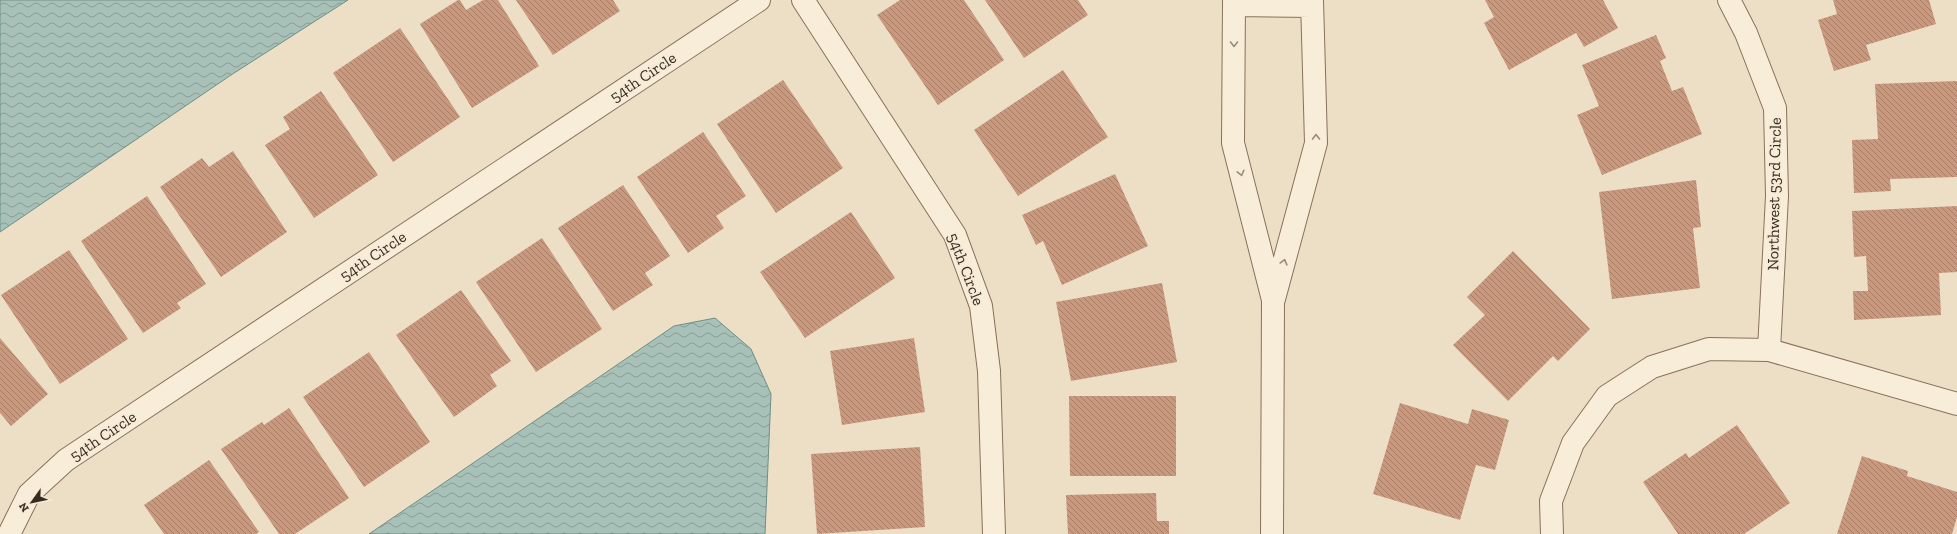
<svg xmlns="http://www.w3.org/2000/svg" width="1957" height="534" viewBox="0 0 1957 534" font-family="'Zilla Slab',serif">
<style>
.water{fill:url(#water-waves);stroke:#6e8f85}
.building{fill:url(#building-back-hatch)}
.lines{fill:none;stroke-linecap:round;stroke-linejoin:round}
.minor-casing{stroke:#88715c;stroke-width:24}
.minor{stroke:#f8edd9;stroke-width:22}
.oneway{stroke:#988c7c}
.labels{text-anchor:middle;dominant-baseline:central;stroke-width:3;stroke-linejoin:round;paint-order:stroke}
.street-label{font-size:16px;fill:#392a1f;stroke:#f5ead5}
</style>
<defs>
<pattern id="water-waves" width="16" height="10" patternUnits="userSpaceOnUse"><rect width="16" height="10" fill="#a7c1b8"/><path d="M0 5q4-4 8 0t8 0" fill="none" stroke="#899d95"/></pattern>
<pattern id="building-back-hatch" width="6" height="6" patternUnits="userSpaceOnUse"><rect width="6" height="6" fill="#ca987d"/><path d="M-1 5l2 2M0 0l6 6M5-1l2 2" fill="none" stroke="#a57c66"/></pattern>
</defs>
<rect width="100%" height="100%" fill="#eddfc6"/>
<path class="water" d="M0 0H348L231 75 0 232Z
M715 318 751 349 771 394 765 534H369L674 326Z"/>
<path class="building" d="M458 0H460L466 10 483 0H498L539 66 472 108 420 24Z
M516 0H613L620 11 553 55Z
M900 0H964L1004 60 938 105 877 15Z
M985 0H1078L1088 15 1024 58Z
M1485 0H1603L1618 28 1584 47 1576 33 1509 70 1484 23 1494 17Z
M1833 0H1929L1936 24 1866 45 1871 60 1834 71 1818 20 1837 14Z
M400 28 460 117 393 162 333 73Z
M1656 35 1666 58 1660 61 1672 91 1683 87 1702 134 1602 175 1577 115 1599 106 1582 65Z
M1063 70 1108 137 1018 196 974 130Z
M783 80 843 168 776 213 717 124Z
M1957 81V177L1890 179 1891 191 1854 193 1852 140 1878 139 1875 84Z
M321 91 378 175 314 218 265 145 290 129 283 117Z
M703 132 746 196 716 216 724 228 688 253 637 177Z
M233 151 287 232 221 277 160 187 202 158 209 167Z
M1115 174 1148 246 1062 285 1043 241 1036 245 1022 215Z
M1696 180 1701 227 1693 228 1700 288 1612 299 1599 192Z
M623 185 670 256 645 273 653 285 613 311 558 228Z
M147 196 206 284 177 303 181 308 143 333 81 241Z
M1957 206V272L1939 273 1941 315 1854 320 1853 291H1868L1866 256 1854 257 1852 211Z
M851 212 895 278 805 338 760 272Z
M542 238 602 329 536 372 476 282Z
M69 250 128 339 60 384 1 295Z
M1513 251 1590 329 1558 361 1553 356 1508 401 1453 345 1485 315 1467 297Z
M1162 283 1177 362 1071 381 1056 302Z
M461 290 511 361 490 375 497 386 454 417 396 335Z
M0 338 48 394 11 426 0 413Z
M914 338 925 412 842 425 830 351Z
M369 352 430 442 364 487 303 397Z
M1069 396H1176V476H1070Z
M1400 403 1468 424 1472 409 1509 420 1495 470 1476 465 1460 520 1373 494Z
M289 408 349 498 295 534H279L221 449 262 422 264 425Z
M1737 425 1790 503 1744 534H1678L1643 482 1686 453 1689 458Z
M920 447 925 527 817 534 811 454Z
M1862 456 1908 471 1907 476 1957 492V517L1952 534H1837Z
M209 460 259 532 256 534H164L144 505Z
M1156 493 1157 521H1169V534H1068L1066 495Z"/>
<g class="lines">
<g class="minor-casing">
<path id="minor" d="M803 0 955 235 981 306 989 371 994 534
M1234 0 1233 143 1273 300 1272 534
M1729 0 1746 33 1775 108 1777 196 1769 350
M1234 5 1312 6
M1274 299 1316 143 1312 0
M9 534 29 494 66 460 759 0
M1552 534 1551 501 1573 443 1607 396 1652 367 1709 349 1769 350 1957 404"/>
</g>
<use href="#minor" class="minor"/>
</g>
<defs><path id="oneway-chevron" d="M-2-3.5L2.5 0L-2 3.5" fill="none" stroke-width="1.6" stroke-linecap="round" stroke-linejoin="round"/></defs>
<g class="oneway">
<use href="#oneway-chevron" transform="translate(1234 44) rotate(90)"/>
<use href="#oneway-chevron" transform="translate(1316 137) rotate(-91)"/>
<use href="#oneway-chevron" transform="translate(1241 173) rotate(76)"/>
<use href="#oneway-chevron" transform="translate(1284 262) rotate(-75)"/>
</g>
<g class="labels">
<g class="street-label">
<text transform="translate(643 77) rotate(-34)">54th Circle</text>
<text transform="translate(1774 194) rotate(-89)">Northwest 53rd Circle</text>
<text transform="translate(373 256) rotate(-34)">54th Circle</text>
<text transform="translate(966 269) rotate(69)">54th Circle</text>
<text transform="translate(103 436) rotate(-34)">54th Circle</text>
</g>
</g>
<g transform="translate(32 502) rotate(237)" stroke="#f5ead5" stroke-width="3" paint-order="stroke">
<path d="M0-3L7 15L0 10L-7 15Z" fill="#392a1f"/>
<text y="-6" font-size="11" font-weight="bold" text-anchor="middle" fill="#392a1f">N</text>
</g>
</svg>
